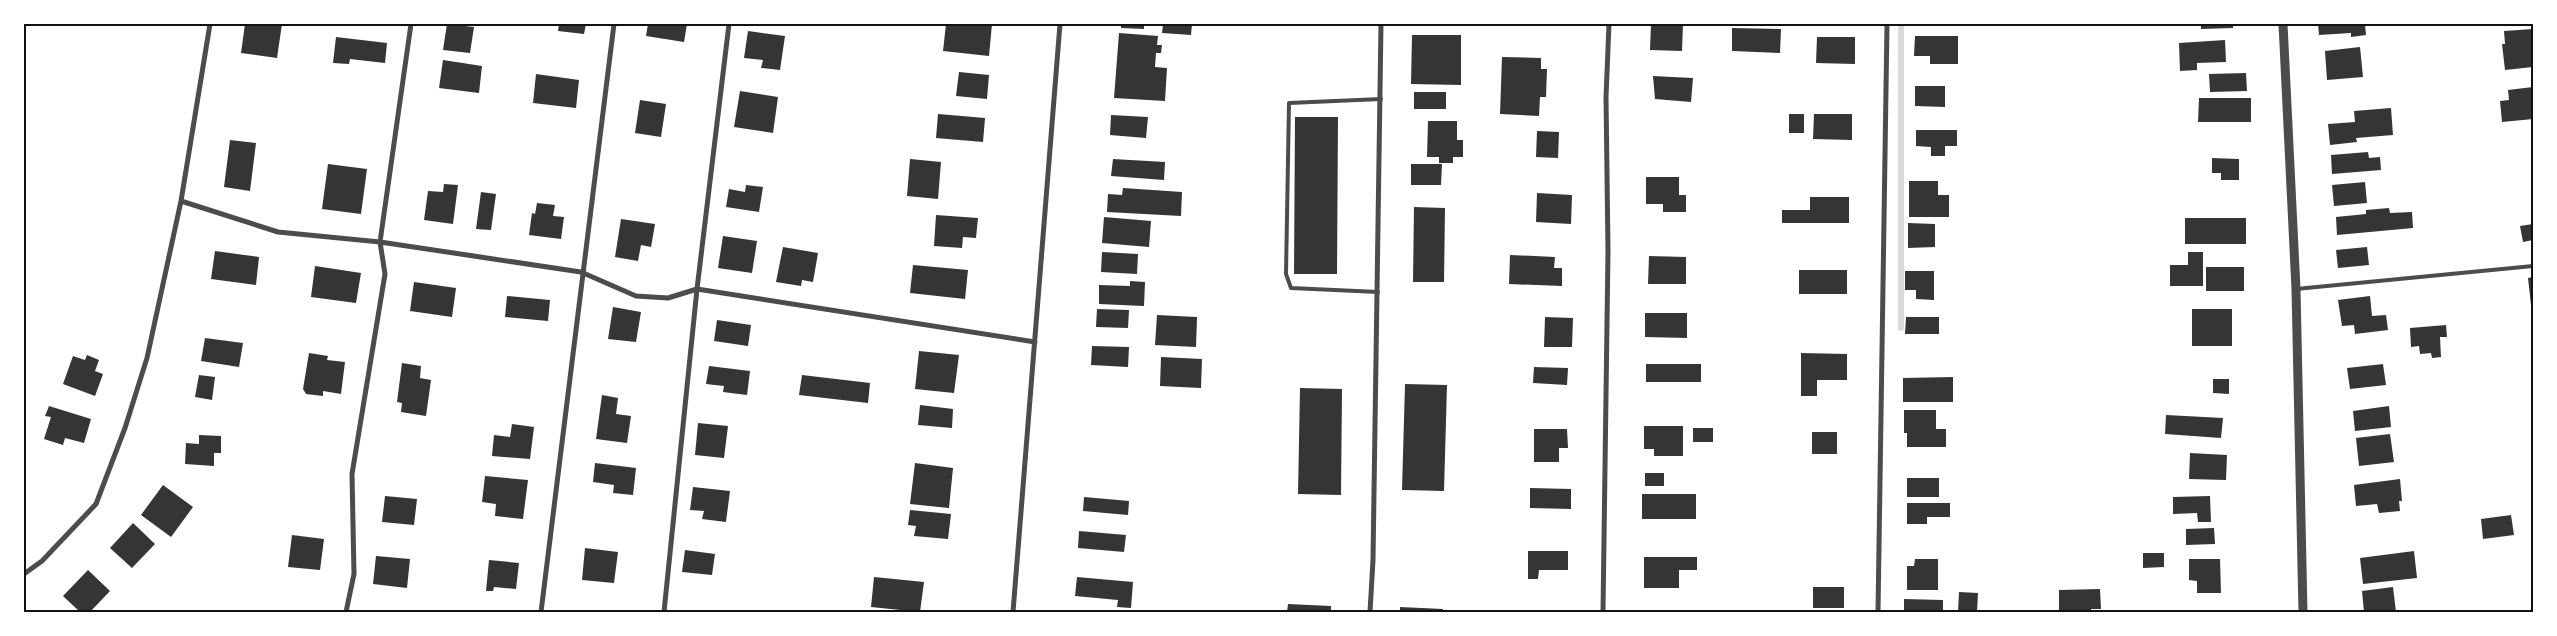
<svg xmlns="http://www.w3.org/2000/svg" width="2557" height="636" viewBox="0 0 2557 636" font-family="Montserrat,sans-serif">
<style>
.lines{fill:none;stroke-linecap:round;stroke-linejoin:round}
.stream{stroke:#d9d9d9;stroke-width:6}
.building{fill:#353535}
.service{stroke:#4c4c4c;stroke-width:4}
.minor{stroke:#4c4c4c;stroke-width:5}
.tertiary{stroke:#4c4c4c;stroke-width:9}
.neatline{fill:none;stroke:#111;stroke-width:2}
</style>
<rect width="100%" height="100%" fill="#fff"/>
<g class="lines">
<path class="stream" d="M1901 328V24"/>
</g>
<path class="building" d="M245 24H282L277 58 241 53Z
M447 24 474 27 470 53 443 50Z
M559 24H586L584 34 558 31Z
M648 24H687L684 42 646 36Z
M946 24H992L989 56 943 51Z
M1121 24H1144V29L1121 28Z
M1163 24H1192L1191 35 1162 33Z
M1651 24H1683L1682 51 1650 50Z
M2201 24H2233V28L2201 29Z
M2318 24H2365L2366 35 2351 37V33L2319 35Z
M1732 28 1781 29 1780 53 1732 51Z
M2533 29V67L2505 70 2502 44H2505L2504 31Z
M748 31 785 36 780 70 761 68 763 60 744 58Z
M1119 33 1158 36 1157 45H1162L1161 53H1156L1155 67 1167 68 1165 101 1114 98Z
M1412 35H1461V85L1411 84Z
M1915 36H1958V64H1930V56H1914Z
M336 37 387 43 385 63 350 59 349 64 333 63Z
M1817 37H1855V64L1816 63Z
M2225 40 2226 62 2197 63V70L2180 71 2179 43Z
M2360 47 2363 77 2327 80 2325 51Z
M1502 57 1541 58V69H1547L1546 97H1540L1539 116 1500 114Z
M443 60 482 66 479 93 439 88Z
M959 72 989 75 987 99 956 96Z
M2246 73 2247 91 2210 92 2209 74Z
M536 74 579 80 576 108 533 103Z
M1653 76 1693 78 1691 102 1655 99Z
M1915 86H1945V107L1915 106Z
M2533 87V119L2502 122 2500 101 2509 100 2508 90Z
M740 91 778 97 773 133 734 127Z
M1414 92H1446V109H1414Z
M2199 98H2251V122H2198Z
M640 100 666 104 661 137 635 133Z
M2391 108 2393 135 2356 138 2357 142 2330 145 2328 124 2355 122 2354 111Z
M938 114 985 118 983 142 936 138Z
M1789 114H1804V133H1789Z
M1814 114H1852V140L1813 139Z
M1111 115 1148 117 1146 138 1110 135Z
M1295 117H1338L1337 274H1294Z
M1428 121H1457V140H1463V157H1453V163H1439V157H1427Z
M1916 130H1957V146H1945V156H1931V147L1916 146Z
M1537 131 1559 132 1558 158 1536 157Z
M230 140 256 143 250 191 224 187Z
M2368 152 2369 158 2380 157 2381 170 2332 174 2331 155Z
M2212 158 2239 159V180H2221V173H2212Z
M910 159 941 162 938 199 907 196Z
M1113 159 1165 162 1164 180 1111 176Z
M328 164 367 169 361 214 322 209Z
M1411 164H1442L1441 185H1411Z
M1646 177H1679V195H1686V212H1663V204H1646Z
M1909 181H1938V195H1949V217H1909Z
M2365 182 2367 203 2334 206 2332 185Z
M444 184 458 185 453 224 424 220 428 191 443 192Z
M746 185 763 187 759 212 726 207 729 189 745 192Z
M1123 188 1182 192 1181 216 1107 212 1108 194 1122 195Z
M481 192 496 194 491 230 476 229Z
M1537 193 1572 195 1571 224 1536 222Z
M1810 197H1849V223H1782V210H1810Z
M537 203 555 205 553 216 564 217 561 239 529 235 532 213 535 214Z
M1414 207 1445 208 1444 282H1413Z
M2389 208 2390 213 2412 212 2413 228 2337 235 2336 217 2366 214V210Z
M936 215 978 218 976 238 963 237 962 248 934 246Z
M1104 217 1151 221 1149 247 1102 243Z
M2185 218H2246V244H2185Z
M621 219 655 224 651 247 641 245 638 261 615 257Z
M1908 223 1935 224V247L1908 248Z
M2533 224V240L2523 242 2520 226Z
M723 236 757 241 752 273 718 268Z
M783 247 818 253 813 282 802 280 801 286 776 282Z
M2367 247 2369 265 2338 268 2336 250Z
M215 251 259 257 256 285 211 279Z
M1102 252 1138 254 1137 274 1101 272Z
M2188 252H2203V286H2170V265H2188Z
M1510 255 1555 257 1554 268H1562V286L1509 284Z
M1649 256 1686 257V284H1648Z
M913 265 968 270 965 299 910 293Z
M315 266 361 273 356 303 311 297Z
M2206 267H2244V291H2206Z
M1799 270H1847V294H1799Z
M1905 271H1934V300L1916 299V290H1905Z
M2533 277V314H2532L2528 278Z
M1130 281 1145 282 1144 306 1099 304V285L1130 286Z
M414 282 456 288 452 317 410 311Z
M507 296 550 300 548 321 505 317Z
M2370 296 2372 316 2386 315 2388 330 2355 334 2354 325 2342 326 2338 300Z
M613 307 641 312 636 342 608 339Z
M1097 309 1129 310 1128 328 1096 327Z
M2192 309H2232V346H2192Z
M1645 313H1687V338L1645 337Z
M1157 315 1197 317 1196 347 1155 345Z
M1545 317 1573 318 1572 347H1544Z
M1906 317H1939V334H1905Z
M717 320 751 325 748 346 714 341Z
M2446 325 2447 337H2440L2441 357 2432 358 2431 353 2420 354 2419 346 2411 347 2410 328Z
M205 338 243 343 239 367 201 361Z
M1092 346 1129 347 1128 367 1091 365Z
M919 351 959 355 954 393 915 389Z
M309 353 328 356 327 360 345 362 341 394 323 391V396L306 394 303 389Z
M1801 353 1847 354V380H1817V396H1801Z
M87 355 99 360 95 371 103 374 95 396 63 384 73 356 85 360Z
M1161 357 1202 359 1201 388 1160 386Z
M402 363 421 366 420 378 431 380 426 416 401 412 402 403 397 402Z
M1646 364H1701V382H1646Z
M2383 364 2386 385 2350 389 2347 368Z
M709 366 750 371 747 395 723 392 724 386 706 384Z
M1534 367 1568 368 1567 385 1533 383Z
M199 375 215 377 212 400 195 397Z
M802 375 870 383 868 403 799 395Z
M1953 377V402H1903V378Z
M2213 379H2229V394L2213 393Z
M1405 384 1447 385 1444 491 1402 490Z
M1300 388 1342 389 1341 495 1298 494Z
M602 395 618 398 616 414 631 416 627 443 596 439Z
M920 405 953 409 952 428 918 425Z
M49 406 91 419 84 443 65 438 63 445 44 439 51 417 45 416Z
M2389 406 2391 427 2355 431 2353 411Z
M1904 410H1936V429H1946V447H1907V433H1904Z
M2166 415 2223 418 2221 438 2165 434Z
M698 423 728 426 724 458 695 455Z
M512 424 534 427 530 459 492 456 494 435 510 437Z
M1644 426H1683V456H1654V449H1644Z
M1693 428H1713V442H1693Z
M1534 429H1567L1568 448H1559V462H1534Z
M1812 432H1837V454H1812Z
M2390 434 2394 462 2359 466 2356 438Z
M199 435 221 436V453H214V466L185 464 186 443 199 444Z
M2190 453 2227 455 2226 480 2189 479Z
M595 463 636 468 633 495 613 493 614 485 593 482Z
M915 463 953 468 949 508 910 504Z
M1645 473H1664V486H1645Z
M485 476 528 480 523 519 495 516 496 504 482 502Z
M1907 478H1939V497H1907Z
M2400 479 2402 501H2399L2400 511 2379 513 2377 504 2356 506 2354 485Z
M163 485 193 507 171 537 141 515Z
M693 487 730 491 726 522 702 519 704 511 690 510Z
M1530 488 1571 489V509L1530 508Z
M1642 494H1696V519H1642Z
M385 496 417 499 414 525 382 522Z
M2210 496 2211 522H2198L2197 513 2173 514V497Z
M1084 497 1129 501 1128 515 1083 511Z
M1907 503H1950V517H1927V524H1907Z
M910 510 951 514 948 539 914 536 916 526 908 525Z
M2511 515 2514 535 2483 539 2481 519Z
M133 523 155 544 132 568 110 548Z
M2214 528 2215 544 2186 545V529Z
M1079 531 1126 535 1124 552 1078 548Z
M292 535 324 539 320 570 288 567Z
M585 548 618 552 614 583 582 580Z
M685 550 715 554 712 575 682 572Z
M1528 551H1568V570H1539L1538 579H1528Z
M2414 551 2417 578 2363 584 2360 558Z
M2143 553H2164V567L2143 568Z
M376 556 410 559 407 588 373 584Z
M1644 557H1697V570H1679V588H1644Z
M1915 559H1938V590H1907V566H1914Z
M2189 559H2220L2221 593H2197V581L2189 580Z
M489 560 519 563 516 589 494 587 493 591H486Z
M88 570 110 591 90 612H80L63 596Z
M874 577 924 582 920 612 871 607Z
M1077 577 1133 582 1131 608 1117 607 1118 600 1075 596Z
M1813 587H1844V608H1813Z
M2393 587 2396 612H2364L2362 591Z
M2100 589 2101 609H2091V612H2059V590Z
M1959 592 1978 593 1977 612H1958Z
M1904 599 1943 600V612H1904Z
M1288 604 1331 606V612H1287Z
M1400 607 1443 609V612H1400Z
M1526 610H1569V612H1526Z"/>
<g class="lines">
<path class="service" d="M2296 289 2533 266
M1378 292 1291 288 1286 274 1289 103 1381 99"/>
<path class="minor" d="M181 201 278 232 380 242 581 272 636 296 668 298 697 289 1035 342
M24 574 42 561 96 504 125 428 147 358 181 201 210 24
M346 612 354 574 352 474 385 274 380 242 411 24
M541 612 614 24
M664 612 697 289 729 24
M1013 612 1060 24
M1370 612 1373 560 1381 24
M1603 612 1608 251 1606 97 1609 24
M1878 612 1887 24"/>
<path class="tertiary" d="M2283 24 2296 289 2303 612"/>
</g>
<rect width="2557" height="636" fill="none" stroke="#ffffff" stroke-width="50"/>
<rect x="25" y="25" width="2507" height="586" class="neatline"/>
</svg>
